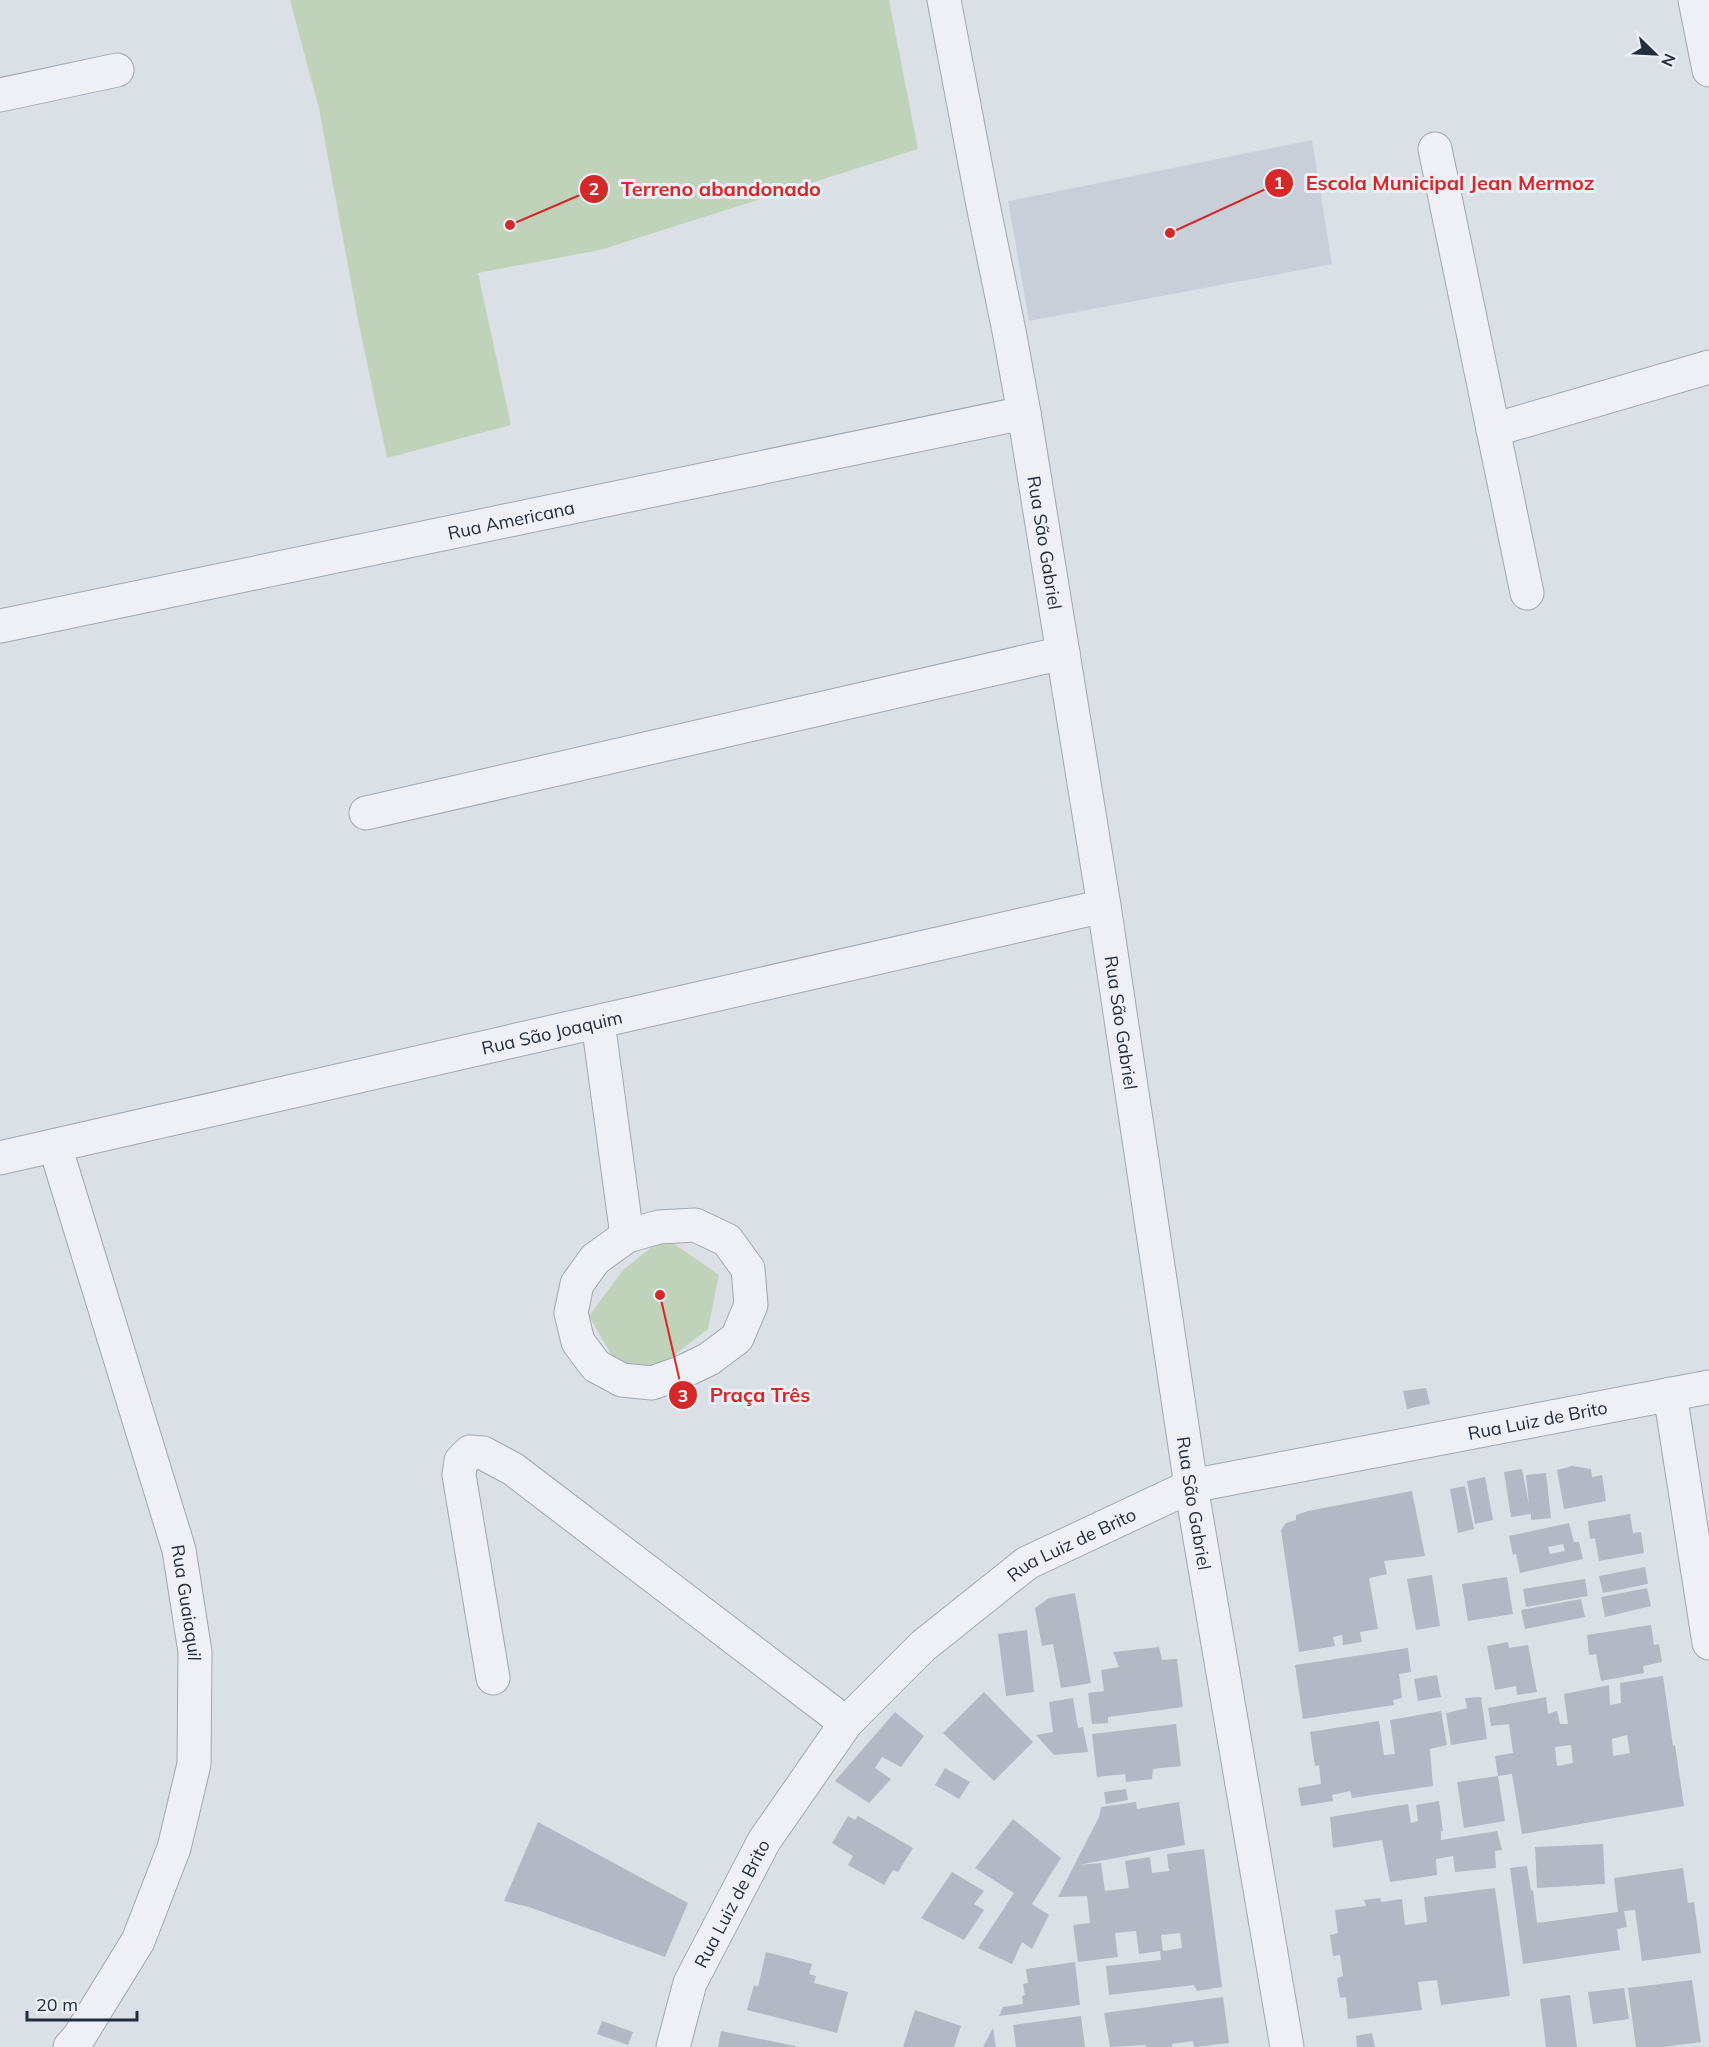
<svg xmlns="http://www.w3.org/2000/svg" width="1709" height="2047" viewBox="0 0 1709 2047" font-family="Mulish,sans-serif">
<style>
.built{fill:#c9cfd9}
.green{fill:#c1d2bb}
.building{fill:#b2b9c4;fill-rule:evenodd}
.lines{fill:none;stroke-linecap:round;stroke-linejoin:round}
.minor-casing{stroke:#a0a7b1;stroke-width:35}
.minor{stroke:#eef0f5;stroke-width:33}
.labels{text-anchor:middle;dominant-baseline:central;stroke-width:6;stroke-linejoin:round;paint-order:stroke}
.street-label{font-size:18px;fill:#242d3e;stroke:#eaeff5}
.leader{fill:none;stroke:#d62828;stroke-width:2}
.callout-dot{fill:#d62828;stroke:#eaeff5;stroke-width:2}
.mark-label{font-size:18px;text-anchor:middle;font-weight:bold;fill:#fff}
.callout-label{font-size:20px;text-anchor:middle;font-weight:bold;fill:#d62828;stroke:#eaeff5;stroke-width:6;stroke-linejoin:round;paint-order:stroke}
</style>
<rect width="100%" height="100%" fill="#dbe0e7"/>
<path class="built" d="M1312 140 1332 264 1029 321 1008 201Z"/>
<path class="green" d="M290 0H889L918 149 600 250 478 273 511 425 387 458 359 325 319 109Z
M664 1237 719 1275 708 1329 648 1375 615 1361 589 1316 622 1271Z"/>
<path class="building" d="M1426 1388 1430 1404 1407 1409 1403 1391Z
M1572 1466 1591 1469 1592 1477 1602 1475 1606 1501 1564 1509 1557 1470Z
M1522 1469 1529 1505 1526 1475 1546 1473 1551 1518 1531 1520V1514L1511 1517 1504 1472Z
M1485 1477 1493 1520 1475 1524 1467 1481Z
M1465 1486 1474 1529 1458 1533 1450 1489Z
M1412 1491 1425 1556 1384 1561 1387 1574 1369 1578 1378 1629 1360 1632 1362 1642 1343 1645 1342 1635 1333 1637 1335 1646 1299 1652 1281 1530 1286 1523 1296 1520V1515L1308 1511Z
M1630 1514 1633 1533 1641 1532 1644 1553 1599 1561 1595 1538 1590 1539 1588 1521Z
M1569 1523 1574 1542H1579L1583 1559 1520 1573 1516 1554 1513 1555 1509 1536ZM1563 1544 1565 1551 1550 1554 1548 1547Z
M1645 1567 1648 1584 1603 1593 1599 1576Z
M1432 1575 1440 1626 1416 1630 1407 1579Z
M1507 1577 1513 1614 1468 1621 1462 1584Z
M1585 1579 1588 1596 1526 1607 1523 1589Z
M1647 1588 1651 1606 1605 1617 1601 1597Z
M1075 1593 1091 1683 1061 1688 1053 1644 1042 1646 1035 1608 1049 1598Z
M1581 1599 1585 1617 1525 1629 1521 1610Z
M1651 1625 1654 1645 1659 1644 1662 1662 1643 1666 1644 1673 1601 1681 1596 1654 1589 1655 1587 1635Z
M1027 1630 1034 1692 1006 1696 998 1634Z
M1508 1642 1509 1648 1528 1645 1537 1692 1517 1695 1516 1686 1495 1690 1487 1646Z
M1159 1647 1162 1660 1177 1659 1183 1707 1108 1717V1723L1092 1724 1088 1693 1104 1691 1101 1670 1119 1667 1113 1652Z
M1408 1648 1411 1672 1399 1674 1402 1698 1393 1700 1394 1705 1303 1719 1295 1665Z
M1437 1675 1441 1697 1418 1701 1414 1679Z
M1663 1676 1673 1746 1675 1745 1684 1806 1522 1834 1512 1774 1498 1776 1495 1756 1513 1753 1509 1724 1491 1726 1488 1708 1546 1697 1548 1714 1557 1711 1560 1724H1568L1564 1694 1609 1685 1610 1705 1621 1703 1620 1683ZM1627 1735 1630 1753 1613 1756 1612 1739ZM1571 1745 1573 1763 1557 1766 1555 1747Z
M984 1692 1033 1742 994 1781 943 1733Z
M1481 1697 1487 1739 1451 1745 1446 1713 1467 1708 1465 1698Z
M1073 1698 1078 1728 1083 1727 1088 1752 1054 1755 1036 1735 1053 1732 1049 1702Z
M1441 1711 1447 1745 1430 1749 1433 1786 1352 1798 1350 1791 1332 1795 1333 1801 1301 1806 1298 1788 1321 1784 1319 1765 1315 1766 1310 1732 1379 1721 1384 1755 1395 1754 1390 1720Z
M895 1712 924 1736 901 1767 882 1757 875 1768 891 1779 869 1803 835 1781Z
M1176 1724 1181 1766 1153 1769 1152 1779 1126 1782 1125 1774 1097 1777 1092 1734Z
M945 1768 970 1782 959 1799 935 1785Z
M1498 1776 1505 1821 1464 1828 1457 1782Z
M1126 1789 1128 1800 1106 1804 1104 1792Z
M1439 1801 1443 1831H1441V1840L1497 1831 1502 1850 1495 1851 1496 1868 1455 1872 1453 1856 1436 1859 1437 1875 1390 1882 1382 1840 1333 1848 1330 1817 1408 1804 1411 1823 1418 1821 1416 1805Z
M1136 1802 1137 1809 1179 1802 1185 1845 1078 1865 1101 1863 1105 1891 1129 1888 1125 1861 1150 1857 1152 1873 1169 1871 1167 1854 1204 1849 1222 1987 1197 1991 1194 1985 1109 1995 1106 1966 1161 1960 1160 1951 1139 1954 1136 1931 1115 1933 1118 1957 1078 1962 1073 1925 1090 1923 1087 1896 1058 1897 1099 1817 1101 1807ZM1180 1933 1182 1948 1163 1951 1161 1935Z
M848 1816 855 1820 858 1816 913 1848 898 1872 893 1870 884 1885 848 1865 853 1856 832 1843Z
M1013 1819 1061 1858 1032 1904 1049 1915 1032 1949 1022 1942 1012 1964 978 1948 1014 1893 975 1868Z
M538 1822 688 1903 665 1957 529 1907 504 1901Z
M1603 1844 1605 1884 1537 1888 1535 1847Z
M1527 1866 1531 1891 1533 1890 1537 1923 1618 1912 1614 1878 1683 1868 1688 1903 1694 1902 1701 1953 1642 1961 1635 1910 1624 1911 1627 1927 1617 1929 1620 1950 1523 1964 1510 1868Z
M952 1872 984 1891 974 1904 984 1910 964 1940 921 1918Z
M1495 1888 1510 1996 1441 2005 1437 1980 1418 1982 1422 2010 1348 2019 1346 1997 1340 1998 1337 1978 1343 1976 1340 1955 1333 1956 1330 1935 1338 1933 1335 1910 1366 1906 1364 1900 1380 1898 1381 1902 1402 1899 1405 1925 1427 1922 1424 1897Z
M766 1952 812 1964 809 1974 816 1976 814 1983 848 1992 837 2033 747 2010 754 1985 758 1987Z
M1075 1962 1080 2005 999 2016 1003 2007 1023 2004 1022 1996 1025 1995 1023 1984 1028 1983 1026 1969Z
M1692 1980 1701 2042 1664 2047H1636L1628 1988Z
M1624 1988 1629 2019 1593 2024 1588 1992Z
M1570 1995 1577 2047H1546L1540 1999Z
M1223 1997 1229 2043 1196 2047H1194L1193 2041 1172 2044V2047H1146V2045L1110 2047 1104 2013Z
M915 2010 961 2026 954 2047H903Z
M1081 2016 1085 2047H1016L1013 2025Z
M602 2021 633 2032 628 2045 597 2034Z
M993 2028 996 2047H983Z
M721 2031 795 2046V2047H718Z
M1372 2033 1375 2047H1357L1356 2036Z"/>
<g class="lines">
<g class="minor-casing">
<g id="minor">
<path id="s1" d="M944 0 982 200 1009 331 1024 413 1104 906 1191 1486 1287 2047"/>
<path d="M1695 0 1709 70"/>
<path d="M0 95 117 70"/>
<path d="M1435 149 1527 593"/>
<path d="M1493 430 1709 367"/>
<path id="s2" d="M0 626 1024 413"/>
<path d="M366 813 1063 653"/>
<path d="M598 1022 627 1236"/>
<path id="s3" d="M55 1146 179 1550 195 1652 194 1764 174 1848 138 1941 79 2037 70 2047"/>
<path id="s4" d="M0 1158 1104 906"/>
<path d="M695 1225 727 1240 748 1269 751 1305 737 1338 709 1359 680 1373 652 1383 622 1380 596 1366 578 1342 571 1313 577 1284 595 1259 627 1236 659 1227Z"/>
<path d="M1670 1394 1709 1643"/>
<path d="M493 1678 459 1475 461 1461 470 1452 483 1453 513 1469 846 1723"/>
<path id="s5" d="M673 2047 690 1983 764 1841 846 1723 923 1646 1027 1563 1191 1486 1709 1387"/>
</g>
</g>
<use href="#minor" class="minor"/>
</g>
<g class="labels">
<g class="street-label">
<text stroke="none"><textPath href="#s2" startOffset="522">Rua Americana</textPath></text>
<text stroke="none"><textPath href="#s1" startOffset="552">Rua São Gabriel</textPath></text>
<text stroke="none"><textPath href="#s1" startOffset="1038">Rua São Gabriel</textPath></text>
<text stroke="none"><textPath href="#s4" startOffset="566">Rua São Joaquim</textPath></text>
<text stroke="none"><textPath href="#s5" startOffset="1146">Rua Luiz de Brito</textPath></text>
<text stroke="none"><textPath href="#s1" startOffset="1524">Rua São Gabriel</textPath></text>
<text stroke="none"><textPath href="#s5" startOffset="660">Rua Luiz de Brito</textPath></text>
<text stroke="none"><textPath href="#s3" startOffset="476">Rua Guaiaquil</textPath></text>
<text stroke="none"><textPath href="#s5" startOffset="156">Rua Luiz de Brito</textPath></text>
</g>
</g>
<path class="leader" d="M1170 233L1279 183M510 225L594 189M660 1295L683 1395"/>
<g class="callout-dot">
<circle cx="1170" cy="233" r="6"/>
<circle cx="510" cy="225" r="6"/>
<circle cx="660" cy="1295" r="6"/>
<circle cx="1279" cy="183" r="15"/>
<circle cx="594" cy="189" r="15"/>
<circle cx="683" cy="1395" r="15"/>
</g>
<g class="mark-label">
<text x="1279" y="189">1</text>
<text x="594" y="195">2</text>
<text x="683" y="1402">3</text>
</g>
<g class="callout-label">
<text x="1450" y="190">Escola Municipal Jean Mermoz</text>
<text x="721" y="196">Terreno abandonado</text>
<text x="760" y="1402">Praça Três</text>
</g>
<g transform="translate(1655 54) rotate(114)" stroke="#eaeff5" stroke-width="4.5" paint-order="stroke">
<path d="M0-4.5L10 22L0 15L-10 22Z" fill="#242d3e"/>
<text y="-9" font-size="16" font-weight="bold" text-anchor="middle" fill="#242d3e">N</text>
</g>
<path d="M27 2011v9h110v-9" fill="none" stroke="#242d3e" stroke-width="3"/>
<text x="36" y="2011" font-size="18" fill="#242d3e" stroke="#eaeff5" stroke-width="4.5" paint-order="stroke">20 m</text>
</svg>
